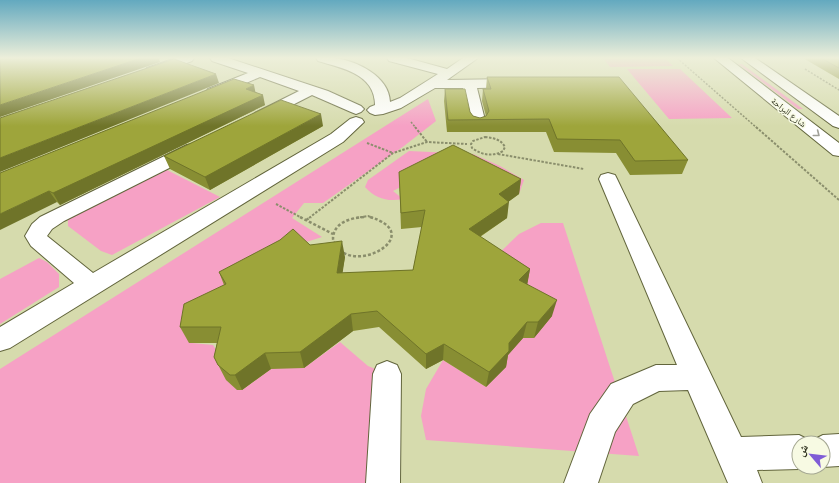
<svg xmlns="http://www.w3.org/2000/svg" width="839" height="483" viewBox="0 0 839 483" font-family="Lato,'Noto Naskh Arabic',sans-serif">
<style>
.green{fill:#f6a1c5}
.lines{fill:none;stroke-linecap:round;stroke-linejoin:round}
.minor-casing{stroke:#62653c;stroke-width:2}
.path-far2{stroke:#8a8e6c;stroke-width:1.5;stroke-dasharray:2 1.5;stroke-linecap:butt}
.path-far1{stroke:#8a8e6c;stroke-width:2;stroke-dasharray:2.5 1.5;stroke-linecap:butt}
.path{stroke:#8a8e6c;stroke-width:2.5;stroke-dasharray:3 2;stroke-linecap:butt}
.minor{fill:#fff;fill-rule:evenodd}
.wall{fill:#888e33}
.shaded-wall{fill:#6f7429}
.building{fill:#9ea53b;stroke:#6f7429}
.oneway{stroke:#a0a098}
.labels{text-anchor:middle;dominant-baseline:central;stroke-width:3;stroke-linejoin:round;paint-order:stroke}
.far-street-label{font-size:9px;fill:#2b2d1b;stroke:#f7fae3}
</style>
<rect width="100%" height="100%" fill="#d6dbad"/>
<path class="green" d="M603 58H665L673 66 610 67Z
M738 64H742L803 109H798Z
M627 69H680L732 118 669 119Z
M428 99 436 121 404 146 323 203H304L292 218 322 237 297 245 192 343 213 345 242 390 285 359 304 368 340 342 368 366 385 373 376 483H0V369Z
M409 151 473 154 500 166 524 180 519 194 430 172 393 191 403 199C388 202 376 199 365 187L368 180Z
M167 170 220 197 112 255 101 251 68 226V219Z
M541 223H563L639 456 426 440 421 416 426 389 443 360 486 387 491 261 519 234Z
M39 258 47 262 59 274V287L0 324V279Z"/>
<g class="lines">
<g class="minor-casing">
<path id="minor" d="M176 58H194L192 61 157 74H147L145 71 147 68Z
M210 58H228L328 91 361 106 364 109 361 112 356 114 351 112 312 95 265 119 260 121 255 119 252 116 255 113 299 91 260 77 218 95 213 96 208 95 206 92 208 89 248 73 212 61Z
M316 58C322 58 329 57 335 58 357 61 389 76 390 102L400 98 438 74 389 61 387 58H407L447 69 463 58H478L447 80 516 79 521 80 523 83 521 86 516 87 477 88 486 124 484 127 478 129 472 127 470 124 463 88H435L401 108 383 114 375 115 370 113 367 110 370 107 375 105C375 74 342 68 318 61Z
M714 58H728L839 143V156L833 155Z
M741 58H755L839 116V128L833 126Z
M356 117 362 119 364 122 343 142 10 348 0 351V327L74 283 31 246 25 236 32 224 40 217 187 145 193 144 199 145 202 149 199 153 64 221 52 229 47 236 93 273 331 134 350 119Z
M608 173 615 175 617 179 741 437 799 435 811 441 823 435 839 434V466L823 467H822L823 443H799V467H803L799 469 757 470 762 483H728L688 390 659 391 633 404 615 432 598 483H564L590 414 611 384 656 365H677L599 179 601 175Z
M387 361 397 365 401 374 400 483H366L373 374 377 365Z"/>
</g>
<path class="path-far2" d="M677 58 757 128
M805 69 839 90
M411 122 416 128"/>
<path class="path-far1" d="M415 127 427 142
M756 127 839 200
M485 137C493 138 501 139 505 147L503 151C492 157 482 155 472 148L471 144 473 141Z
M367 143 393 153
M498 154 584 169
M276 204 302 218
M309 218 393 153 427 142 467 144
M356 218 368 216 373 218"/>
<path class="path" d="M300 217 333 234
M364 217C351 218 334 222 333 238 333 243 337 248 341 251 365 270 423 233 370 217
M306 220 311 217"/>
<use href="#minor" class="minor"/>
</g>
<path class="wall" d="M803 58H839V79Z
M487 77 688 160 682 174 630 175 616 153 554 152 546 132H447L444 101 445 89 470 112 473 116 480 118 486 116 482 101 483 89H486Z
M256 92 265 105 60 205 57 202 0 173Z
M323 126 210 190 170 169 164 156Z
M399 172 521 179 519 194 508 202 507 218 480 237 530 269 527 284 552 316 534 338H523L508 355 506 367 486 387 443 360 426 369 379 327 353 331 304 368 271 369 242 390H237L226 380 214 357 217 343H189L180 327 224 285 219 272 310 245 345 257 342 273 413 270 422 227 401 229Z"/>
<path class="shaded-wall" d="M141 58H162L159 59 160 62 0 117V105Z
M216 74 219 83 0 172V158Z
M254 85 256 95 246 89Z
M263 95 265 105 60 205 53 193Z
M321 114 323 126 210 190 205 177Z
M521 179 519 194 497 210 499 194Z
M49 191 57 202 0 230V214Z
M509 202 507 218 467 245 469 229Z
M342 241 345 257 340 290 337 273Z
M530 269 527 286 519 280Z
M557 300 552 316 534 338 538 322Z
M351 314 353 331 304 368 300 352Z
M527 322 523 338 508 355 506 367 486 387 489 372 509 343Z
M444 344 443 360 426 369V354Z
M265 353 271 369 242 390 235 375Z"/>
<path class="building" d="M0 58H141L0 105Z
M821 58H839V68Z
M174 59 216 74 0 158V118Z
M487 77H619L688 160 635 161 620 140 557 139 549 119 448 120 445 89H465L470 112 473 116 480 118 486 116 489 111 483 89H491Z
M234 79 254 85 246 89 263 95 53 193 49 191 0 214V173Z
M281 100 321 114 205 177 164 156Z
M453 145 521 179 499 194 509 202 469 229 530 269 519 280 557 300 538 322H527L509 343V351L489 372 444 344 426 354 377 311 351 314 300 352 265 353 235 375H230L218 365 214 357 221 327H180L184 304 226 284 219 272 280 240 293 229 310 245 342 241 337 273 413 270 425 210 401 213 399 172Z"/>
<defs><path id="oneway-chevron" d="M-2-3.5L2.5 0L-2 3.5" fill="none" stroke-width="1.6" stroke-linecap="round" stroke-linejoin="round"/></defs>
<use class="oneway" href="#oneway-chevron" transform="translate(817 134) rotate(38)"/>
<linearGradient id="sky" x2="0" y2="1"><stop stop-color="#63a9bf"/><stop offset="0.46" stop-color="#edefda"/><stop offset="1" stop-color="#edefda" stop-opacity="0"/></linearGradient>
<rect width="839" height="126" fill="url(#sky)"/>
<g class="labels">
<g class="far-street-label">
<text transform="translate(789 112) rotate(38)">شارع البراحة</text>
</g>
</g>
<g transform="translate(811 455) rotate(298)"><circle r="19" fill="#f7fae3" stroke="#a5a893"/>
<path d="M0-3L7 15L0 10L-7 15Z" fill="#7f5cd6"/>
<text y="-6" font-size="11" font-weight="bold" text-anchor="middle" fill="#2b2d1b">ش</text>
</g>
</svg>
